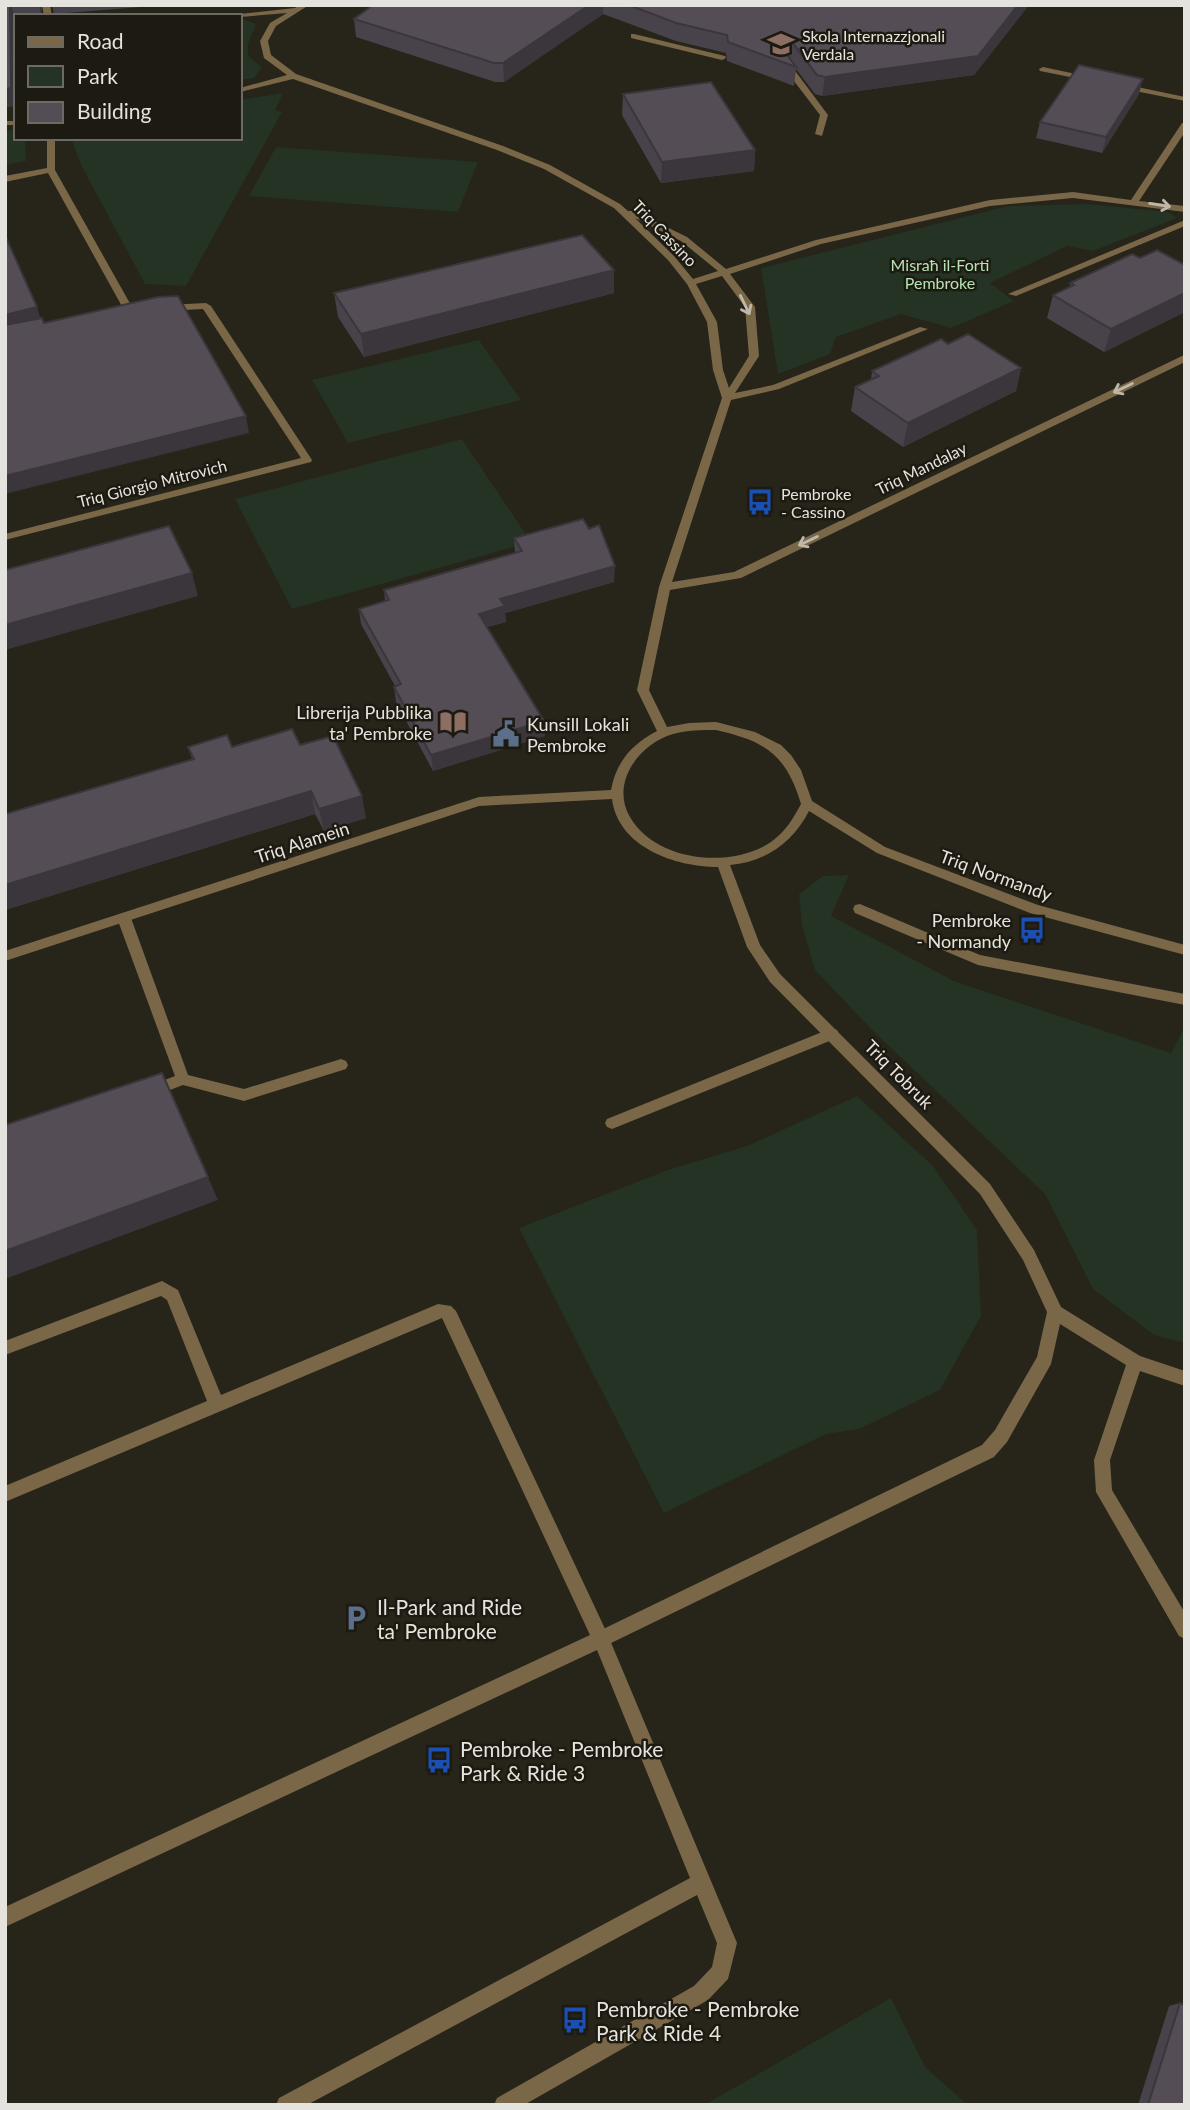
<svg xmlns="http://www.w3.org/2000/svg" width="1190" height="2110" viewBox="0 0 1190 2110" font-family="Lato,sans-serif">
<style>
.green{fill:#243324}
.lines{fill:none;stroke-linecap:round;stroke-linejoin:round}
.lane{fill:#796748;fill-rule:evenodd}
.street{fill:#796748;fill-rule:evenodd}
.wall{fill:#48424a}
.shaded-wall{fill:#3b363c}
.building{fill:#544d56;stroke:#3b363c;stroke-width:2}
.oneway{stroke:#bfb8a9}
.labels{text-anchor:middle;dominant-baseline:central;stroke-width:5;stroke-linejoin:round;paint-order:stroke}
.far-poi-label{font-size:16px;fill:#e5e3dd;stroke:#1d1a11;text-anchor:start}
.far-street-label{font-size:16px;fill:#e5e3dd;stroke:#1d1a11}
.far-park-label{font-size:16px;fill:#b4e3b4;stroke:#1d1a11}
.poi-label{font-size:18px;fill:#e5e3dd;stroke:#1d1a11;text-anchor:end}
.street-label{font-size:18px;fill:#e5e3dd;stroke:#1d1a11}
.near-poi-label{font-size:21px;fill:#e5e3dd;stroke:#1d1a11;text-anchor:start}
</style>
<rect width="100%" height="100%" fill="#27241a"/>
<path class="green" d="M240 18 256 24 248 44V56L262 67 254 78 240 80Z
M283 93 275 110 282 112 186 286 145 284 81 165 71 138H240V100Z
M16 129V138H25L26 161 5 165V131Z
M276 147 478 162 458 212 249 196Z
M1088 204 1169 212 1177 218 1093 251 1067 246 990 283 1014 301 951 328 901 314 836 337 830 354 778 374 761 268 1008 206Z
M479 340 521 400 348 443 312 380Z
M462 439 531 542 292 609 235 499Z
M849 875 831 916 956 982 1171 1053 1185 1026V1343L1154 1335 1093 1289 1045 1194 873 1031 815 970 802 925 799 894 823 876Z
M857 1096 933 1166 977 1230 981 1316 940 1390 859 1429 826 1434 664 1513 519 1228 668 1170 747 1146Z
M891 1998 925 2067 968 2105H704Z"/>
<g class="lines">
<path class="lane" d="M634 34 725 56 726 58 722 60 631 38V34Z
M781 60H787L828 115 822 136 815 134 820 115 781 64Z
M860 904 980 955 1185 994V1005L978 965 855 913 853 909 855 905Z
M124 913 131 918 188 1075 244 1089 341 1059 346 1061 348 1065 346 1069 244 1101 183 1085 152 1097 147 1095 145 1091 147 1087 175 1076 117 918Z
M832 1028 837 1030 839 1034 837 1038 617 1127 612 1129 607 1127 605 1123 607 1119Z
M162 1281 178 1290 221 1395 438 1304 451 1306 456 1311 607 1633 737 1943 728 1979 708 2000 524 2105H494L497 2098 694 1986 712 1967 717 1943 697 1895 307 2105H276L279 2098 690 1878 597 1650 5 1927V1907L590 1635 442 1318 5 1502V1486L207 1401 167 1300 161 1296 5 1355V1341Z"/>
<path class="street" d="M42 5H50L52 16H44Z
M299 5H309L276 26 268 41 271 55 296 74 503 146 550 165 620 204 628 211H634L687 237 726 269 816 240 990 200 1073 192 1131 200 1182 123H1185V132L1139 201 1185 206V212L1073 198 990 206 821 244 730 274 755 307 759 356 735 393 773 385 920 327 928 329 779 389 731 400 672 582 734 572 1182 356 1185 355V362L741 578 670 590 649 690 667 727 689 723 716 722 755 732 781 745 791 755 801 770 812 801 885 847 1038 905 1185 945V955L1030 913 877 853 809 811C793 842 766 862 730 865L760 945 780 974 990 1184 1034 1250 1061 1307 1140 1356 1185 1371V1386L1140 1371 1110 1460 1112 1490 1185 1613V1639L1179 1636 1096 1492 1094 1460 1126 1365 1060 1324 1051 1364 1007 1442 994 1457 607 1645 601 1648 595 1645 592 1639 595 1633 982 1445 995 1430 1037 1357 1047 1312 1023 1260 980 1194 770 982 747 947 718 867C675 867 618 847 612 799L479 806 5 961V951L479 797 611 790C616 762 632 744 657 731L637 690 659 587 722 398 713 370 707 322 687 284 668 260 614 208 544 169 497 150 293 79 240 92V88L287 75 264 58 260 41 270 23 287 13 240 17 221 16 295 8ZM635 218 681 241 718 271 693 279 674 256ZM722 276 745 307 749 356 729 388 723 370 717 322 696 284ZM716 730C765 741 786 754 801 804 793 819 785 832 771 842 731 869 656 862 630 817 610 783 639 744 673 734 687 730 702 730 716 730Z
M1043 67 1090 77 1094 79 1090 81 1040 71 1039 69Z
M1123 84 1185 97V101L1120 88V84Z
M5 121H16V125H5Z
M47 138H55V170L132 307H143V311L129 313 124 310 48 173 5 182V176L47 168Z
M1185 220V226L1016 296 1008 294Z
M206 303 211 306 312 460 311 462 5 540V534L301 458 203 309 167 311 162 308 167 305Z"/>
</g>
<path class="wall" d="M5 5H42L41 15 16 16 15 17 16 106 5 107Z
M52 5H165L54 14Z
M373 5H1029L974 75 822 96 815 94 796 69 794 86 727 61 726 53 676 41 603 14 504 82H495L356 37 354 19Z
M623 94 755 150 754 171 661 183 622 115Z
M1139 94 1102 153 1036 138 1040 122Z
M1140 258 1185 265V312L1104 352 1047 318 1053 295 1070 287V283Z
M614 270V293L364 357 338 317 334 293Z
M948 344 1021 368 1016 391 903 447 851 411 855 387 871 380 872 371Z
M514 538 614 582 505 613 506 622 487 627 545 736 433 771 396 702 394 687 395 686 361 624 359 609 385 601 384 590 515 553Z
M300 745 366 818 324 831 315 814 5 910V814L192 759 188 747Z
M1180 2003 1185 2105H1138L1169 2006Z"/>
<path class="shaded-wall" d="M10 5H11L15 17 16 106 5 107Z
M39 5H42L41 15Z
M589 5H603V14L504 82 503 63Z
M1018 5H1029L974 75 822 96 825 77Z
M786 34 784 53 776 54 775 60 778 35Z
M1143 79 1139 94 1102 153 1106 137Z
M755 150 754 171 661 183 662 162Z
M614 270V293L364 357 361 334Z
M1185 293V312L1104 352 1111 329Z
M37 307 42 324 5 332V315Z
M1021 368 1016 391 903 447 908 423Z
M246 416 249 433 5 494V476Z
M615 566 614 582 505 613 506 622 480 629 479 614 500 599Z
M192 573 198 596 5 650V625Z
M544 721 545 736 433 771 431 755Z
M311 791 315 814 5 910V885Z
M362 796 366 818 324 831 319 809Z
M208 1177 218 1200 5 1279V1251Z"/>
<path class="building" d="M5 5H10L11 88 5 89Z
M373 5H589L503 63H494L354 19Z
M629 5H1018L978 56 825 77 817 75 786 34 778 35 777 41 796 67 728 42 727 35 676 23Z
M1079 65 1143 79 1106 137 1040 122Z
M711 82 755 150 662 162 623 94Z
M5 235 37 307 5 315Z
M582 235 614 270 361 334 334 293Z
M1157 250 1185 265V293L1111 329 1053 295 1074 285 1070 283 1132 254 1140 258Z
M178 296 246 416 5 476V325L42 318 44 323 158 297Z
M968 334 1021 368 908 423 855 387 879 376 872 371 941 339 948 344Z
M583 519 589 529 599 525 615 566 500 599 505 606 479 614 544 721 431 755 394 687 401 684 359 609 389 600 384 590 522 551 514 538Z
M169 526 192 573 5 625V570Z
M292 729 300 745 333 736 362 796 319 809 311 791 5 885V814L194 759 188 747 227 735 232 747Z
M162 1073 208 1177 5 1251V1125Z
M1180 2003 1185 2006V2105H1148Z"/>
<defs><path id="oneway-shaft" d="M-6 0H5M1.5-3L5.5 0L1.5 3" fill="none" stroke-width="1.6" stroke-linecap="round" stroke-linejoin="round" transform="scale(1.75)"/></defs>
<g class="oneway">
<use href="#oneway-shaft" transform="translate(1160 205) rotate(9)"/>
<use href="#oneway-shaft" transform="translate(745 305) rotate(64)"/>
<use href="#oneway-shaft" transform="translate(1123 388) rotate(154)"/>
<use href="#oneway-shaft" transform="translate(808 541) rotate(154)"/>
</g>
<defs>
<g id="school-bare" transform="scale(2.1)"><path d="M0-5L7-2L0 1L-7-2ZM-4 1L0 2.5L4 1V4Q0 6-4 4Z" fill="#8d6e63" stroke="#1d1a11" stroke-width="2.5" paint-order="stroke"/></g>
<g id="bus-bare" transform="scale(2.1)"><path d="M-5-6H5V4H4V6H2V4H-2V6H-4V4H-5ZM-3.5-4V0h7V-4ZM-3.5 1.2v1.5H-2V1.2ZM2 1.2v1.5H3.5V1.2Z" fill="#1a4fb4" stroke="#1d1a11" stroke-width="2.5" paint-order="stroke"/></g>
<g id="library-bare" transform="scale(2.1)"><path d="M-6-4Q-3-5.5-.7-3.5V5Q-3 3-6 4ZM6-4Q3-5.5 .7-3.5V5Q3 3 6 4Z" fill="#8d6e63" stroke="#1d1a11" stroke-width="2.5" paint-order="stroke"/></g>
<g id="civic-bare" transform="scale(2.1)"><path d="M-.6-6.5H3V-4.5H.6V-3L4-1V1h2V6H-6V1h2V-1L-.6-3ZM-1.2 2.5V6h2.4V2.5Z" fill="#5c6f8a" stroke="#1d1a11" stroke-width="2.5" paint-order="stroke"/></g>
<g id="parking-bare" transform="scale(2.1)"><path d="M-3.5-5.5H1a3.5 3.5 0 0 1 0 7H-1V5.5H-3.5ZM-1-3.4V-.6H.8a1.4 1.4 0 0 0 0-2.8Z" fill="#5c6f8a" stroke="#1d1a11" stroke-width="2.5" paint-order="stroke"/></g>
</defs>
<g fill-rule="evenodd">
<use href="#school-bare" x="781" y="44"/>
<use href="#bus-bare" x="760" y="502"/>
<use href="#library-bare" x="453" y="722"/>
<use href="#civic-bare" x="506" y="734"/>
<use href="#bus-bare" x="1032" y="930"/>
<use href="#parking-bare" x="356" y="1618"/>
<use href="#bus-bare" x="439" y="1760"/>
<use href="#bus-bare" x="575" y="2020"/>
</g>
<g class="labels">
<g class="far-poi-label">
<text x="802" y="35">Skola Internazzjonali<tspan x="802" dy="18">Verdala</tspan></text>
<text x="781" y="493">Pembroke<tspan x="781" dy="18">- Cassino</tspan></text>
</g>
<g class="far-street-label">
<text transform="translate(665 233) rotate(46)">Triq Cassino</text>
<text transform="translate(921 468) rotate(-26)">Triq Mandalay</text>
<text transform="translate(152 483) rotate(-14)">Triq Giorgio Mitrovich</text>
</g>
<g class="far-park-label">
<text x="940" y="264">Misraħ il-Forti<tspan x="940" dy="18">Pembroke</tspan></text>
</g>
<g class="poi-label">
<text x="432" y="712">Librerija Pubblika<tspan x="432" dy="21">ta' Pembroke</tspan></text>
<text x="527" y="724" text-anchor="start">Kunsill Lokali<tspan x="527" dy="21">Pembroke</tspan></text>
<text x="1011" y="920">Pembroke<tspan x="1011" dy="21">- Normandy</tspan></text>
</g>
<g class="street-label">
<text transform="translate(302 842) rotate(-18)">Triq Alamein</text>
<text transform="translate(996 875) rotate(20)">Triq Normandy</text>
<text transform="translate(899 1074) rotate(45)">Triq Tobruk</text>
</g>
<g class="near-poi-label">
<text x="377" y="1606">Il-Park and Ride<tspan x="377" dy="24">ta' Pembroke</tspan></text>
<text x="460" y="1748">Pembroke - Pembroke<tspan x="460" dy="24">Park &amp; Ride 3</tspan></text>
<text x="596" y="2008">Pembroke - Pembroke<tspan x="596" dy="24">Park &amp; Ride 4</tspan></text>
</g>
</g>
<rect width="1190" height="2110" fill="none" stroke="#e5e3dd" stroke-width="14"/>
<rect x="14" y="14" width="228" height="126" fill="#1d1a11" stroke="#6d6a63" stroke-width="2"/>
<rect x="28" y="37" width="35" height="10" fill="#796748" stroke="#6d6a63" stroke-width="2"/>
<text x="77" y="49" font-size="21" fill="#e5e3dd">Road</text>
<rect x="28" y="66" width="35" height="21" fill="#243324" stroke="#6d6a63" stroke-width="2"/>
<text x="77" y="84" font-size="21" fill="#e5e3dd">Park</text>
<rect x="28" y="102" width="35" height="21" fill="#544d56" stroke="#6d6a63" stroke-width="2"/>
<text x="77" y="119" font-size="21" fill="#e5e3dd">Building</text>
</svg>
